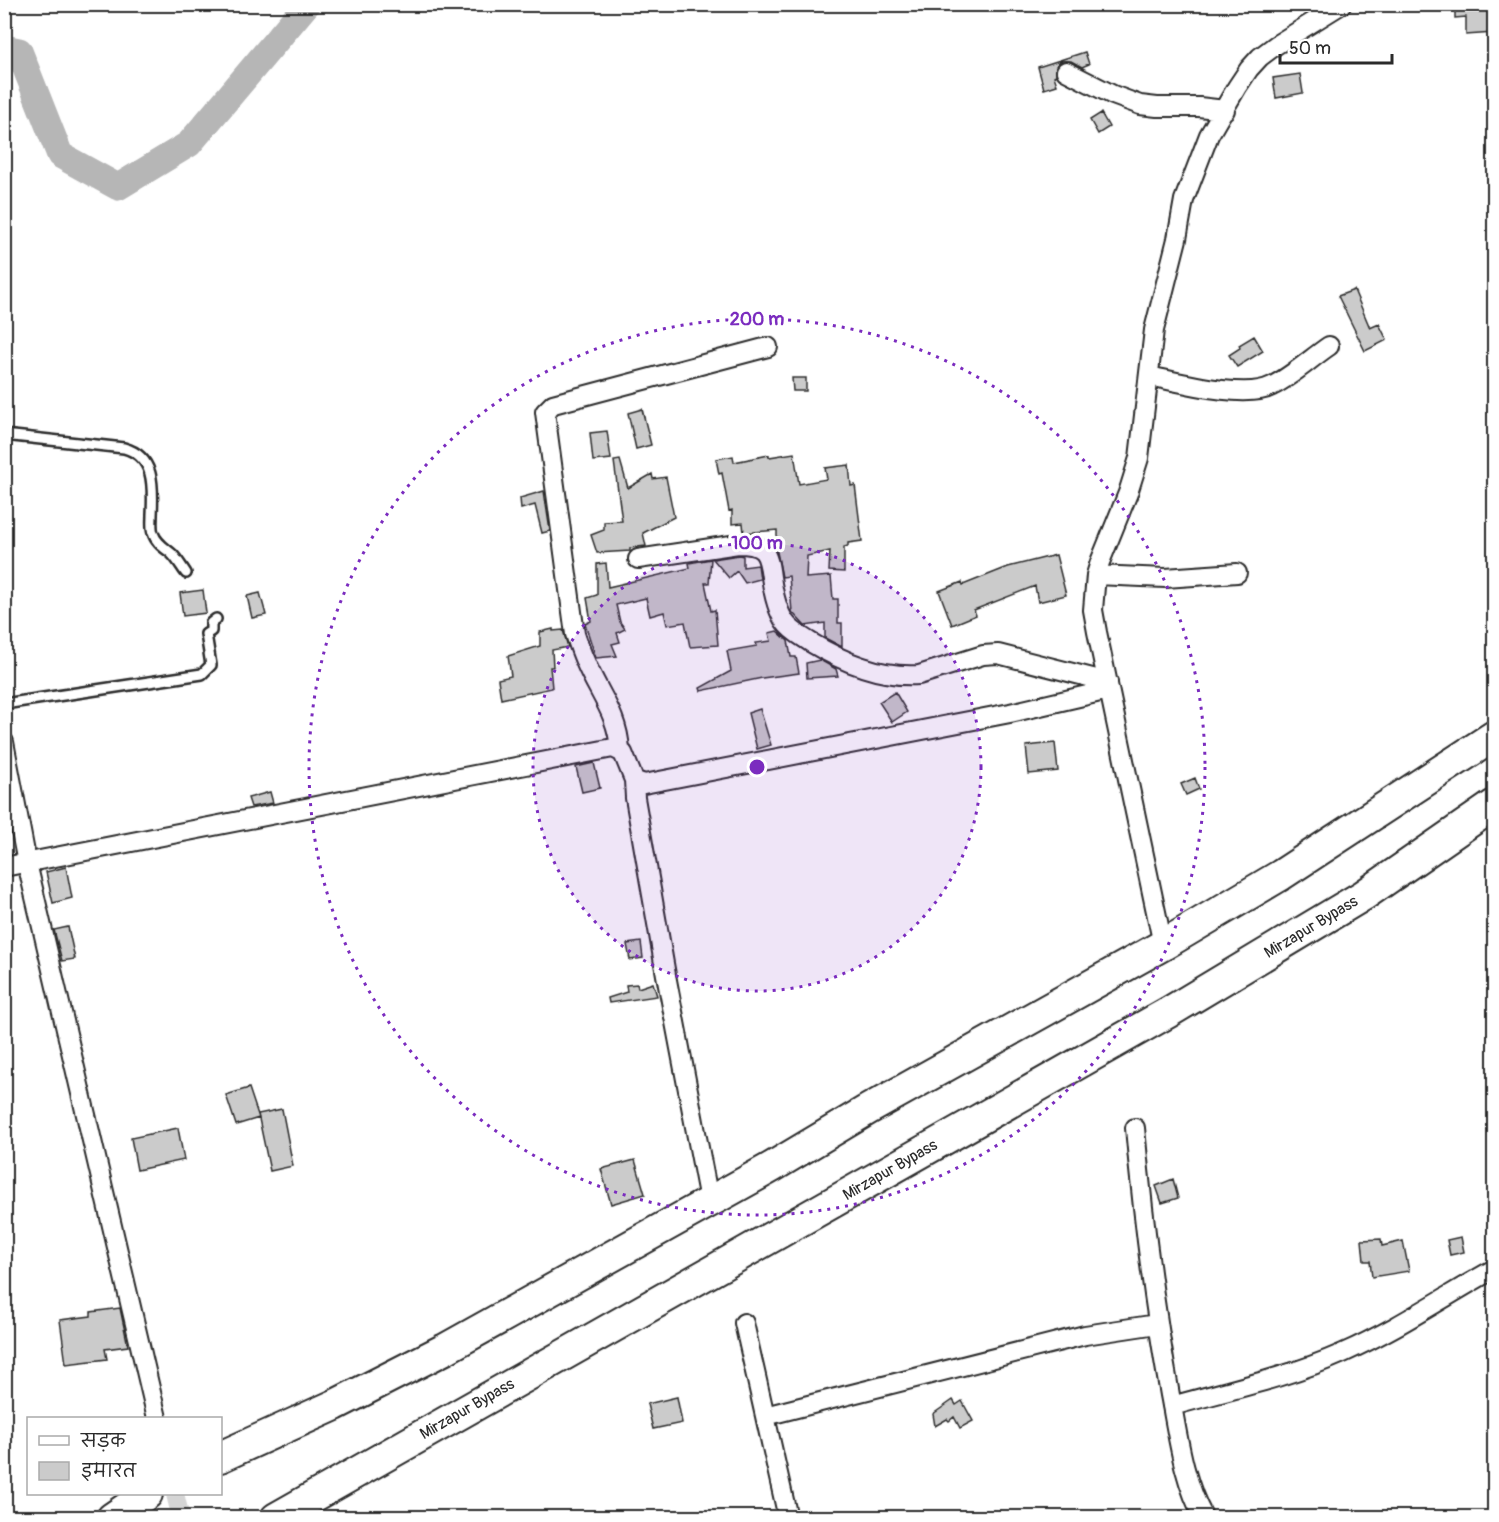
<svg xmlns="http://www.w3.org/2000/svg" width="1499" height="1522" viewBox="0 0 1499 1522" font-family="Pangolin,'Playpen Sans Deva',sans-serif">
<style>
.lines{fill:none;stroke-linecap:round;stroke-linejoin:round}
.river{stroke:#b6b6b6;stroke-width:27}
.building{fill:#cbcbcb;stroke:#2b2b2b;stroke-width:1.5}
.minor-tunnel{stroke:#d5d5d5;stroke-width:18;stroke-dasharray:18 9;stroke-linecap:butt}
.service-casing{stroke:#2b2b2b;stroke-width:14}
.minor-casing{stroke:#2b2b2b;stroke-width:22}
.trunk-casing{stroke:#2b2b2b;stroke-width:34}
.service{stroke:#fff;stroke-width:9}
.minor{stroke:#fff;stroke-width:18}
.trunk{stroke:#fff;stroke-width:30}
.ring{fill:none;stroke:#7b2cbf;stroke-width:3;stroke-dasharray:3 6}
.labels{text-anchor:middle;dominant-baseline:central;stroke-width:6;stroke-linejoin:round;paint-order:stroke}
.street-label{font-size:16px;fill:#2b2b2b;stroke:#fff}
.centre{fill:#7b2cbf;stroke:#fff;stroke-width:3}
.ring-label{font-size:18px;text-anchor:middle;font-weight:bold;fill:#7b2cbf;stroke:#fff;stroke-width:6;stroke-linejoin:round;paint-order:stroke}
</style>
<rect width="100%" height="100%" fill="#fff"/>
<filter id="ink" filterUnits="userSpaceOnUse"><feTurbulence type="fractalNoise" baseFrequency=".0167" numOctaves="2"/><feDisplacementMap in="SourceGraphic" scale="12" xChannelSelector="R" yChannelSelector="G"/><feConvolveMatrix kernelMatrix="1 2 1 2 8 2 1 2 1" color-interpolation-filters="sRGB"/></filter>
<g filter="url(#ink)">
<g class="lines">
<path class="river" d="M4 48 19 51 60 155 118 187 189 144 307 4"/>
</g>
<path class="building" d="M1455 4H1494V33L1466 35V17L1455 18Z
M1085 52 1089 64 1082 67 1071 61H1060L1056 66V75L1054 76 1057 85 1044 89 1038 67Z
M1300 74 1303 93 1276 98 1273 78Z
M1101 113 1109 127 1098 134 1090 120Z
M1354 290 1370 328 1379 324 1387 340 1365 351 1338 296Z
M1254 336 1263 351 1237 367 1229 355 1240 348 1239 345Z
M792 378H806V391H793Z
M642 409 651 445 636 449 628 413Z
M607 431 611 459 593 461 590 433Z
M794 453 799 484 827 479 825 468 849 465 851 486 855 485 862 541 848 543V546L844 547V572L829 571 830 551 807 556 806 578 831 576 833 599H838V623H842V647L825 638V623L805 626 792 612 789 576 782 577 777 552V530L744 533 743 523 732 524V510L729 511 722 473 719 474 716 459 733 456 734 462 769 455V457Z
M620 460 628 488 652 474 653 479 666 477 674 517 643 533 646 546 630 548V551L597 553 591 535 604 530V522L622 521 614 461Z
M544 491 550 531 542 533 535 505 521 509 520 498Z
M739 555 743 556V567L758 565 760 579 745 583 737 571 729 578 713 559Z
M1056 555 1066 595 1038 602 1035 586 974 610 976 615 952 625 939 591 962 582 963 585 1008 567Z
M711 559 709 583H705L711 611 715 610 718 645 690 647 685 622 667 625 664 612 650 616 646 598 616 605 620 622 625 629 617 633 620 642 612 644 617 656 596 658 585 624 591 621 587 598 597 595V564L606 563 608 587 690 568 689 563Z
M203 590 206 613 183 616 180 593Z
M260 593 266 615 252 618 247 596Z
M553 629V631L563 630 568 647 552 650 553 667H550L552 688 501 699 498 679 511 676 508 656 540 646V632Z
M777 631 788 641 791 657H796L799 673 762 678 701 691 700 688 731 671 727 651 757 646 756 643 771 641 769 633Z
M820 660 836 669 838 676 807 678 806 663Z
M895 692 907 712 892 722 879 702Z
M760 709 771 745 757 749 748 713Z
M1055 743 1058 771 1029 774 1026 746Z
M594 763 600 788 582 792 576 767Z
M1195 778 1199 789 1186 795 1181 784Z
M270 792 273 803 251 807 248 798Z
M66 867 72 898 53 903 46 872Z
M68 927 75 959 62 961 54 930Z
M641 942 643 958 630 960 627 944Z
M653 983 657 996 609 1003 608 998 627 992 626 985 637 984 638 988Z
M249 1088 259 1118 236 1125 226 1095Z
M282 1109 293 1166 270 1171 258 1114Z
M178 1128 184 1160 137 1170 131 1138Z
M635 1160 645 1194 611 1204 601 1169Z
M1173 1179 1178 1198 1162 1203 1156 1186Z
M1461 1237 1464 1252 1450 1255 1447 1240Z
M1381 1239 1382 1246 1403 1241 1409 1271 1372 1277 1370 1261H1364L1362 1240Z
M120 1308 128 1346 105 1349 107 1359 66 1364 60 1320 91 1316V1312Z
M677 1397 682 1423 653 1429 647 1404Z
M953 1400 956 1405 962 1401 973 1421 960 1428 954 1417 949 1421 947 1419 935 1426 933 1414Z"/>
<g class="lines">
<path class="minor-tunnel" d="M175 1494 181 1518"/>
<g class="service-casing">
<path id="service" d="M4 435 124 448C156 457 153 488 152 515 152 521 151 528 153 533 156 543 165 548 172 554 177 559 181 566 186 573
M4 704 202 674 211 665 206 634 211 631V623L216 619"/>
</g>
<g class="minor-casing">
<path id="minor" d="M1066 71 1113 95 1140 105 1157 107H1199L1225 110
M1149 376C1179 382 1246 400 1272 386 1292 376 1310 359 1329 346
M638 559 738 544C765 544 768 553 771 577 773 591 777 610 785 622 791 631 801 636 810 642 843 662 880 678 919 675L983 655 998 654 1108 682
M1096 575 1165 578 1237 573
M4 742 27 863 157 1418
M620 750C618 714 598 693 585 661 581 652 578 643 575 634L545 412 553 404 768 347
M634 780 635 798 666 975 708 1195
M4 867 613 748 623 753 634 780 644 784 1010 713 1109 690
M1163 945 1097 632 1093 610 1096 575 1100 562 1128 493 1139 458 1154 330 1177 239 1184 200 1209 135 1237 87 1249 69 1260 57 1276 45 1342 4
M1135 1128C1143 1217 1154 1306 1170 1395 1178 1436 1183 1480 1204 1518
M744 1323 788 1518
M1172 1406C1229 1390 1289 1377 1343 1353 1395 1330 1444 1297 1494 1269
M765 1416 1085 1335 1157 1324"/>
</g>
<g class="trunk-casing">
<path id="trunk" d="M220 1457 335 1405 445 1349 772 1167 869 1109 1163 945 1281 875 1494 736
M112 1518 147 1494
M276 1518 1169 1012 1364 895 1494 805"/>
</g>
<use href="#service" class="service"/>
<use href="#minor" class="minor"/>
<use href="#trunk" class="trunk"/>
</g>
</g>
<circle cx="757" cy="767" r="224" fill="#7b2cbf" fill-opacity=".12"/>
<g class="ring">
<circle cx="757" cy="767" r="224"/>
<circle cx="757" cy="767" r="448"/>
</g>
<g class="labels">
<g class="street-label">
<text transform="translate(1311 927) rotate(-31)">Mirzapur Bypass</text>
<text transform="translate(890 1170) rotate(-30)">Mirzapur Bypass</text>
<text transform="translate(467 1409) rotate(-30)">Mirzapur Bypass</text>
</g>
</g>
<circle cx="757" cy="767" r="9" class="centre"/>
<g class="ring-label">
<text x="757" y="325">200 m</text>
<text x="757" y="549">100 m</text>
</g>
<rect width="1499" height="1522" fill="none" stroke="#fff" stroke-width="24"/>
<rect x="12" y="12" width="1475" height="1498" fill="none" stroke="#2b2b2b" stroke-width="2" filter="url(#ink)"/>
<rect x="27" y="1417" width="195" height="78" fill="#ffffff" stroke="#aaaaaa" stroke-width="1.5"/>
<rect x="39" y="1436" width="30" height="9" fill="#ffffff" stroke="#aaaaaa" stroke-width="1.5"/>
<text x="81" y="1447" font-size="18" fill="#2b2b2b">सड़क</text>
<rect x="39" y="1462" width="30" height="18" fill="#cbcbcb" stroke="#aaaaaa" stroke-width="1.5"/>
<text x="81" y="1477" font-size="18" fill="#2b2b2b">इमारत</text>
<path d="M1280 54v9h112v-9" fill="none" stroke="#2b2b2b" stroke-width="3"/>
<text x="1289" y="54" font-size="18" fill="#2b2b2b" stroke="#ffffff" stroke-width="4.5" paint-order="stroke">50 m</text>
</svg>
